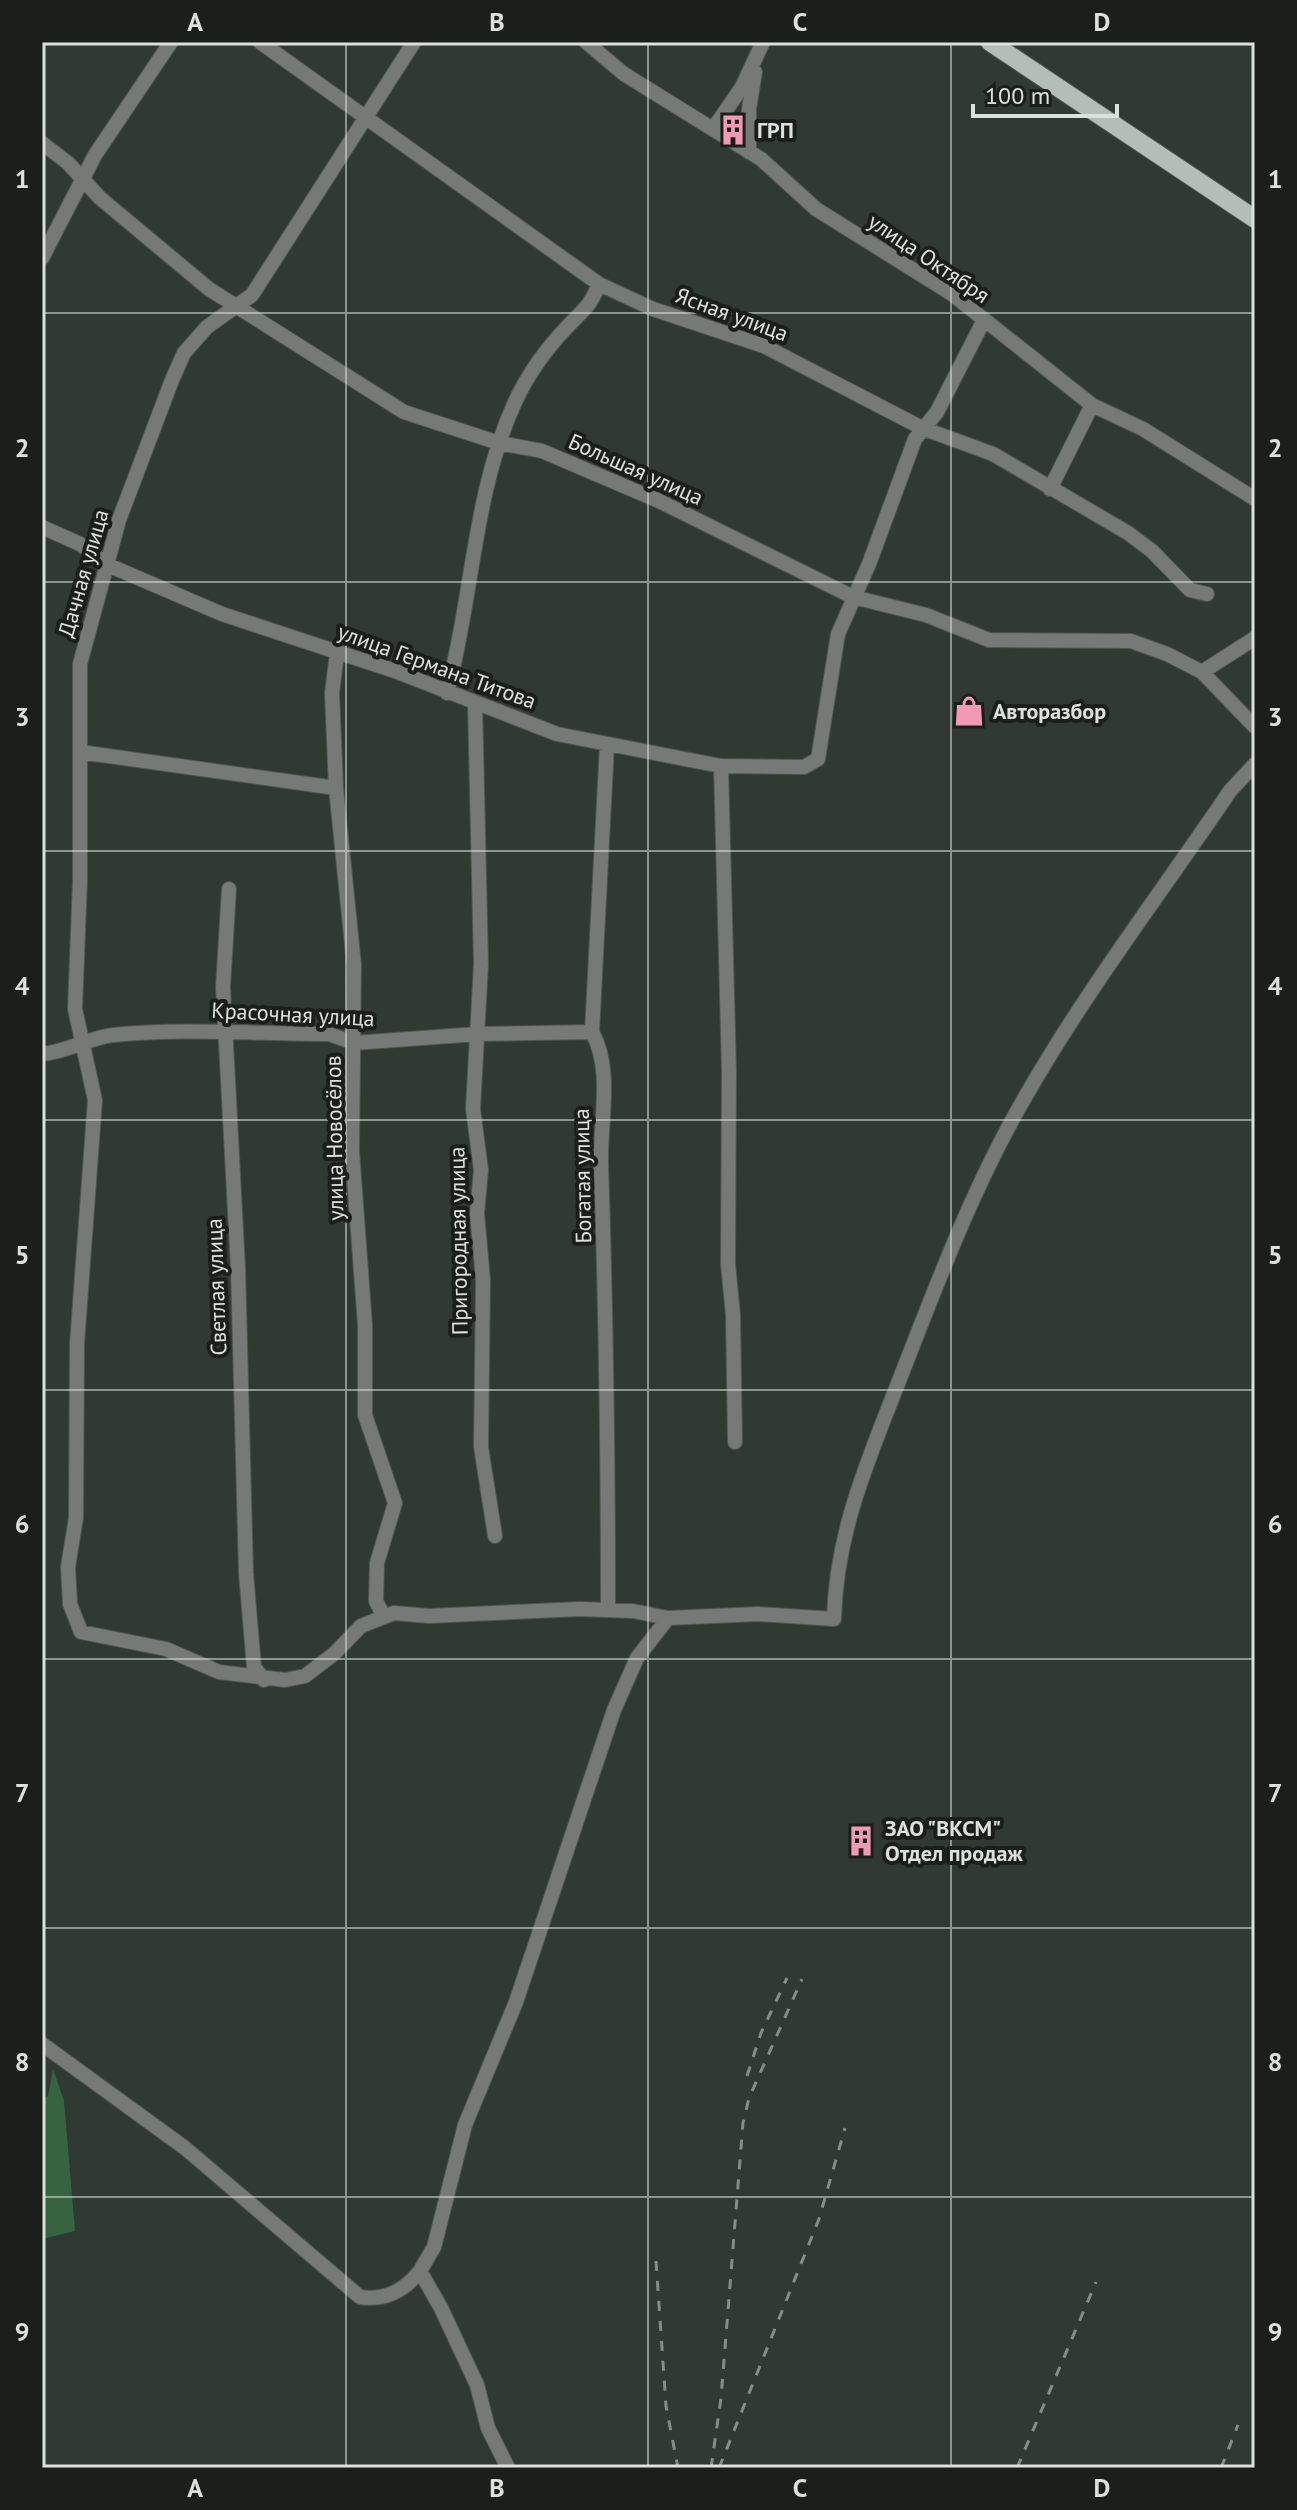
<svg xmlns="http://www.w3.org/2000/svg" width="1297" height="2510" viewBox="0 0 1297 2510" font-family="'PT Sans',sans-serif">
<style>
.green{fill:#366441}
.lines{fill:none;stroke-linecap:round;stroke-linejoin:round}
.minor-casing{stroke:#4f5751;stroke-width:16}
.major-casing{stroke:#4f5751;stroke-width:20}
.minor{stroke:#767a76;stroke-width:14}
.major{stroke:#b4bdb6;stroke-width:18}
.rail{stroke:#868d87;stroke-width:3;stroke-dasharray:10 10;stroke-linecap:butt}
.grid{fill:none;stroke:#dbe1dc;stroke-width:2;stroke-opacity:0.55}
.labels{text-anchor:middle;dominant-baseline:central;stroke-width:8;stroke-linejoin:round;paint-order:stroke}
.poi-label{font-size:22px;font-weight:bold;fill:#dbe1dc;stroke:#1b1f1c;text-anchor:start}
.street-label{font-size:22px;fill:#dbe1dc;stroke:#1b1f1c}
.neatline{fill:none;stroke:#dbe1dc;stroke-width:3}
.grid-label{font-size:26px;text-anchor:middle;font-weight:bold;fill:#dbe1dc}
</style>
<rect width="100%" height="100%" fill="#303932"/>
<path class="green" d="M53 2069 64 2101 75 2231 42 2239V2099L48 2096Z"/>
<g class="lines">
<g class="minor-casing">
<path id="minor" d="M260 42 599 284 653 309 764 346 922 428 993 454 1128 533 1152 551 1190 590 1207 594
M414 42 252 295 207 327 184 353 172 380 119 520 80 664V880L75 1009 95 1100 77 1344 76 1518 68 1567 70 1604 81 1632 166 1649 219 1672 285 1680 305 1676 335 1653 361 1626 394 1613 429 1616 580 1609 633 1611 668 1618 758 1614 834 1619C836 1533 868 1460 899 1381 936 1286 973 1187 1024 1099 1085 992 1161 893 1230 791L1255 764
M586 42 624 74 761 159 816 209 952 294 1092 405 1143 429 1255 499
M713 129 742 87 763 42
M42 143 68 163 100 198 209 289 404 412 499 443 542 451 659 501 853 597 926 615 989 640 1131 641 1167 654 1202 672 1255 727
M749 152V109L755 72
M42 258 95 155 171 42
M1050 489 1092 405
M42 527 80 544 108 565 222 614 395 671 557 734 721 766 804 767 818 759 838 634 869 564 915 439 937 412 984 320
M337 653 332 693 336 788 354 965 352 1151 365 1325V1415L395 1503 377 1563 376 1601 383 1615
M1202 672 1255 638
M447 693C473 597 473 494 515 402 527 376 547 348 567 327 583 310 590 307 599 284
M475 703 481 964 473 1109 481 1170 477 1213 483 1280 481 1447 495 1536
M607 745 592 1032C613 1069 600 1121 601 1163 606 1312 608 1461 608 1609
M80 752 336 788
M721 766 729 1071 728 1264 733 1315 735 1442
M229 889 223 987 238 1268 246 1573 254 1667 264 1680
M42 1054C67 1052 88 1038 113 1035 185 1028 257 1034 329 1034L354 1043 477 1034 592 1032
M42 2044 185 2148 360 2297C385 2301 405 2290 420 2271
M508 2468 488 2428 477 2385 441 2308 420 2271 434 2247 465 2125 516 2002 614 1710 637 1658 668 1618"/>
</g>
<g class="major-casing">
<path id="major" d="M990 42 1255 219"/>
</g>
<use href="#minor" class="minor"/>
<use href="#major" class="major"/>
<path class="rail" d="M747 2076 761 2033 787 1978
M656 2261 666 2406 678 2468
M711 2468 721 2398 743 2123 749 2098 802 1979
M719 2468 819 2219 845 2128
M1017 2468 1096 2282
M1221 2468 1238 2425"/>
</g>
<path class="grid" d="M346 42V2468M648 42V2468M951 42V2468M42 313H1255M42 582H1255M42 851H1255M42 1120H1255M42 1390H1255M42 1659H1255M42 1928H1255M42 2197H1255"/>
<defs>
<g id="building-bare" transform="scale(2.4)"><path d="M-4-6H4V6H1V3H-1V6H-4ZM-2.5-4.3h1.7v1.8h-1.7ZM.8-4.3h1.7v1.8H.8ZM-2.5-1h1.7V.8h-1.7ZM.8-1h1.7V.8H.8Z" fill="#f19ab4" stroke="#1b1f1c" stroke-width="2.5" paint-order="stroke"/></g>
<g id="shop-bare" transform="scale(2.4)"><path d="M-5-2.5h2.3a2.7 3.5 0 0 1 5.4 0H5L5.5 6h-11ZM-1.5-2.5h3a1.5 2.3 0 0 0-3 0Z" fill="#f19ab4" stroke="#1b1f1c" stroke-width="2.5" paint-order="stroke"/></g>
</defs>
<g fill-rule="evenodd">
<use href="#building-bare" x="733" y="130"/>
<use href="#shop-bare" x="969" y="711"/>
<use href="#building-bare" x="861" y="1841"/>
</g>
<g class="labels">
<g class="poi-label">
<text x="757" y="130">ГРП</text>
<text x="993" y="711">Авторазбор</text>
<text x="885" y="1828">ЗАО "ВКСМ"<tspan x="885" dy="25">Отдел продаж</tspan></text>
</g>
<g class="street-label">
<text transform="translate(929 258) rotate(34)">улица Октября</text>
<text transform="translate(732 314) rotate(20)">Ясная улица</text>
<text transform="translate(636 469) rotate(24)">Большая улица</text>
<text transform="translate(83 573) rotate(-74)">Дачная улица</text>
<text transform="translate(437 666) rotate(20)">улица Германа Титова</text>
<text transform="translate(293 1014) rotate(3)">Красочная улица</text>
<text transform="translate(334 1138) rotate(-91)">улица Новосёлов</text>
<text transform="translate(582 1176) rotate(-91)">Богатая улица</text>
<text transform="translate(458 1241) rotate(-91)">Пригородная улица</text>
<text transform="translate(216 1287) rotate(-92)">Светлая улица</text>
</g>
</g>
<rect width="1297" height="2510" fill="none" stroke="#1b1f1c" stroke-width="88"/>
<path d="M973 104v12h144v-12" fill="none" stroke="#dbe1dc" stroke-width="4"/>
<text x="985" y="104" font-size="24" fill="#dbe1dc" stroke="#1b1f1c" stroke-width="6" paint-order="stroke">100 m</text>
<rect x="44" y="44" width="1209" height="2422" class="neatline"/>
<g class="grid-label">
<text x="195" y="31">A</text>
<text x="497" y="31">B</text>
<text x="800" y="31">C</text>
<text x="1102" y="31">D</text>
<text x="22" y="188">1</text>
<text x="1275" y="188">1</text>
<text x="22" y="457">2</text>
<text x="1275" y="457">2</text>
<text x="22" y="726">3</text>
<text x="1275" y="726">3</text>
<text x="22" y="995">4</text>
<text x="1275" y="995">4</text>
<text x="22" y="1264">5</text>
<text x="1275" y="1264">5</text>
<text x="22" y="1533">6</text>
<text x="1275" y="1533">6</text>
<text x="22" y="1802">7</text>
<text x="1275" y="1802">7</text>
<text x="22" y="2071">8</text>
<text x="1275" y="2071">8</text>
<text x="22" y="2341">9</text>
<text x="1275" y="2341">9</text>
<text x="195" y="2497">A</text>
<text x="497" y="2497">B</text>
<text x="800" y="2497">C</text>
<text x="1102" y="2497">D</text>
</g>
</svg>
